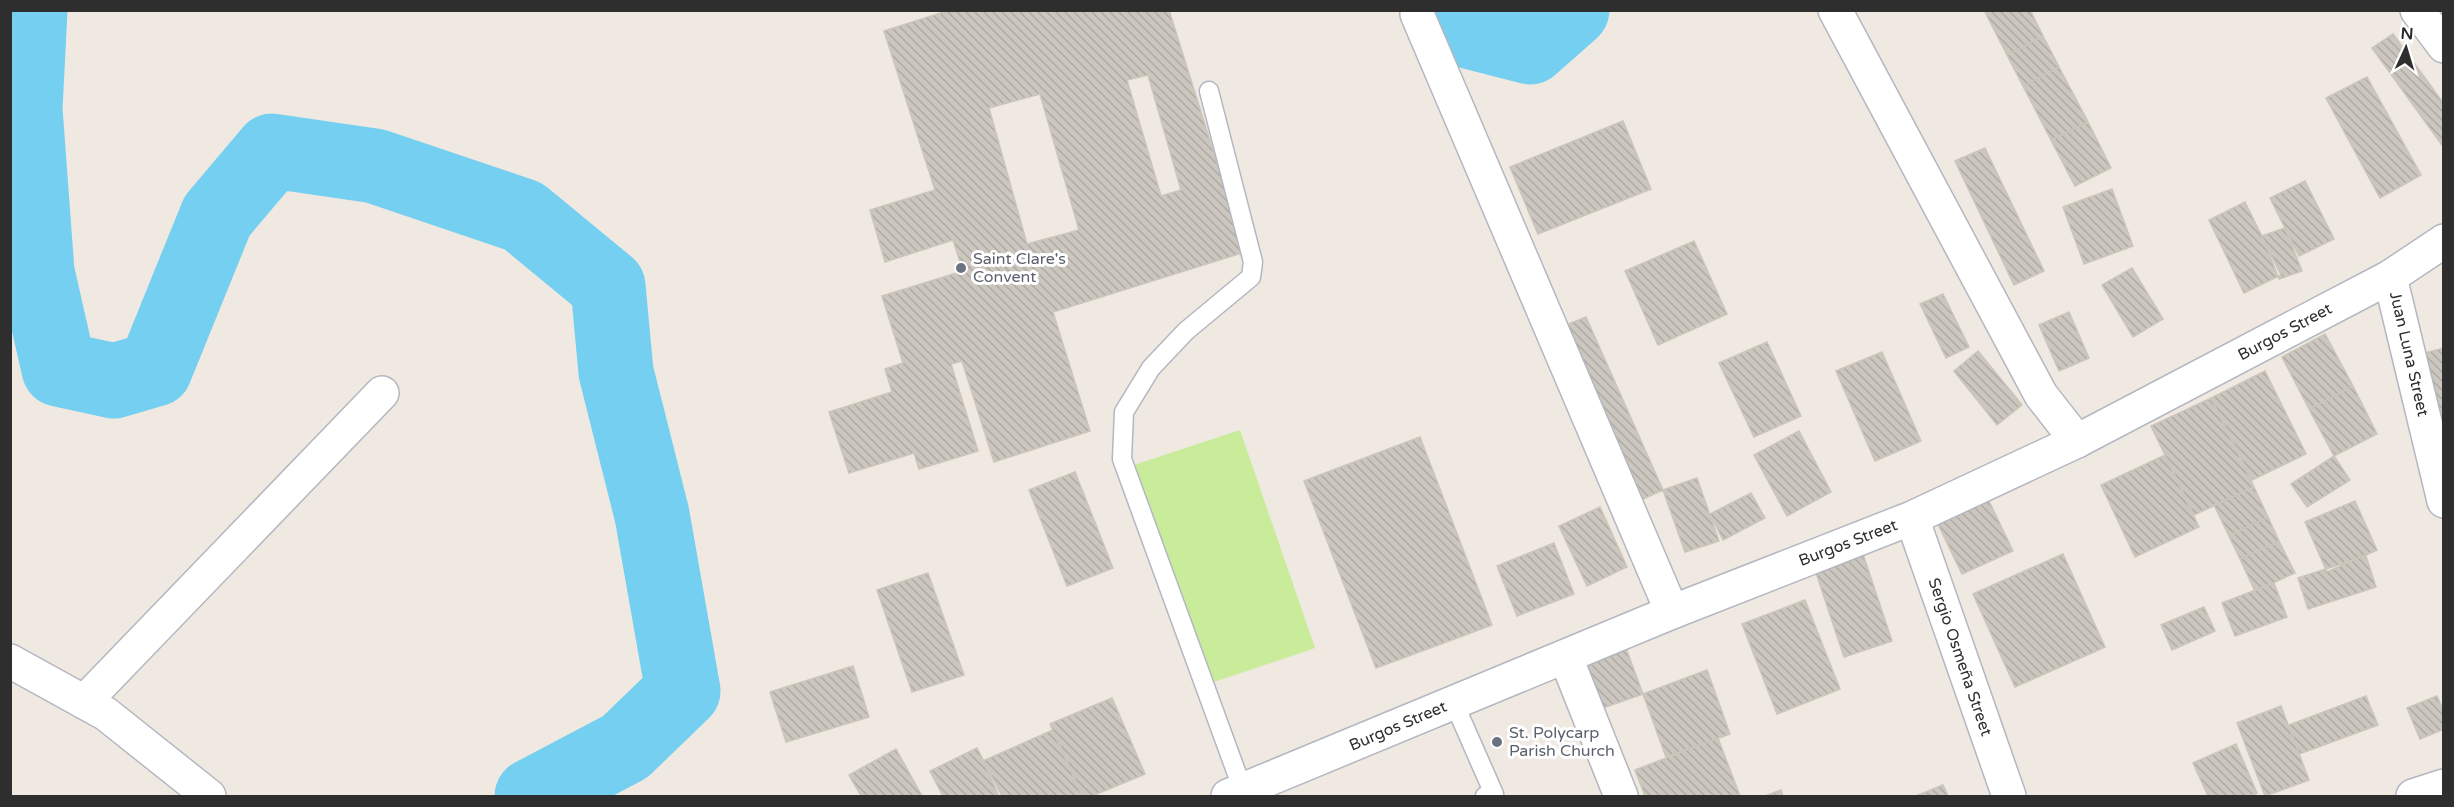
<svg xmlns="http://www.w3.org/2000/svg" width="2454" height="807" viewBox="0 0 2454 807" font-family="'Varela Round',sans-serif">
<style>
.pitch{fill:#c9ec9a}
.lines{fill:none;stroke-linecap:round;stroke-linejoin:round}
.river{stroke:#75cff0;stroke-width:75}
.building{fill:url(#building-back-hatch);stroke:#cbc5ba;stroke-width:1.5;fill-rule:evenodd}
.lane-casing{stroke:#b4b7c1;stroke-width:21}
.street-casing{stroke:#b4b7c1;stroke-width:36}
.secondary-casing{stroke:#b4b7c1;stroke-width:36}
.lane{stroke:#fff;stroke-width:18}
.street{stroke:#fff;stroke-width:33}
.secondary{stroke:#fff;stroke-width:33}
.worship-dot{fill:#6b7280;stroke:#fff;stroke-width:2}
.labels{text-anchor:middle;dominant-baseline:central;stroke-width:6;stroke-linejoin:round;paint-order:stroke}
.worship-label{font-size:16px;fill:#5b616d;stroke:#fff;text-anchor:start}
.street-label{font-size:16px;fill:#2e2e2e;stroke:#fff}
</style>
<defs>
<pattern id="building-back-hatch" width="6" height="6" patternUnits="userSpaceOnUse" patternTransform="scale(1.5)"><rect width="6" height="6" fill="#cbc7bf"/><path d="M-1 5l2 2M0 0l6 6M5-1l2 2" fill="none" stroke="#afaba4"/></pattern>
</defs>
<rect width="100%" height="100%" fill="#efe9e1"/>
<path class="pitch" d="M1240 430 1315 648 1205 685 1131 466Z"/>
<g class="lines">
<path class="river" d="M30 10 25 109 37 272 59 369 114 381 155 369 217 216 272 151 375 166 523 216 608 286 616 372 652 515 683 691 625 747 532 796
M1441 10 1452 27 1530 47 1572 10"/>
</g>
<path class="building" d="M950 10H1169L1245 252 1053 312 1090 431 994 462 962 361 951 364 978 451 919 469 914 453 849 473 829 412 892 392 885 369 903 363 882 296 963 271 953 240 885 262 870 210 935 190 884 31ZM1148 75 1181 190 1161 196 1127 80ZM1040 94 1079 230 1027 244 989 108Z
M1984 10H2030L2043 36 2007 55Z
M2393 34 2444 104V148L2372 48Z
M2043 36 2059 67 2023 86 2007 55Z
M2059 67 2088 122 2051 140 2023 86Z
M2367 77 2421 175 2380 198 2326 98Z
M1623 121 1651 189 1538 234 1510 167Z
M2088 122 2111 168 2075 186 2051 140Z
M1985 148 2044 271 2014 285 1955 161Z
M2305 181 2334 239 2299 256 2270 198Z
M2112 189 2133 246 2084 264 2063 207Z
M2245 202 2281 275 2244 293 2209 220Z
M2285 228 2302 271 2279 279 2262 236Z
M1694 241 1727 314 1658 345 1625 271Z
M2132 268 2163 319 2133 337 2102 285Z
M1943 294 1969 347 1946 358 1920 304Z
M2069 312 2089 358 2059 371 2039 325Z
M1586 317 1663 490 1632 504 1554 330Z
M2325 334 2353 386 2309 409 2282 357Z
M1767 342 1801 416 1754 437 1719 363Z
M2444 348V431L2417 355Z
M1978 351 2022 405 1997 425 1954 371Z
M1882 352 1921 441 1875 461 1836 371Z
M2265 371 2306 454 2252 480 2211 398Z
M2353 386 2377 434 2334 456 2309 409Z
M2211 398 2254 487 2194 515 2151 426Z
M1799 431 1831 492 1787 516 1754 455Z
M1420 437 1492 625 1376 668 1304 481Z
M2165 455 2199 527 2135 557 2101 485Z
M2334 456 2350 480 2307 507 2291 484Z
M1075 472 1113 568 1067 586 1029 490Z
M1697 478 1719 541 1685 552 1663 490Z
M2254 487 2268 517 2229 536 2214 505Z
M1751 493 1765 518 1723 540 1710 514Z
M1987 497 2013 551 1962 574 1936 520Z
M2355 501 2377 550 2327 572 2305 522Z
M1600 507 1627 567 1587 586 1559 526Z
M2268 517 2279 541 2240 559 2229 536Z
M2279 541 2295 573 2255 591 2240 559Z
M1554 543 1574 594 1517 616 1497 566Z
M1860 545 1892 641 1844 657 1812 561Z
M2063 554 2105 647 2015 687 1973 594Z
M2366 556 2376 587 2308 609 2298 578Z
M928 573 964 675 912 692 877 590Z
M2274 583 2287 617 2235 636 2222 603Z
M1805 600 1840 689 1777 714 1742 624Z
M2204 607 2215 631 2172 650 2161 625Z
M1624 643 1643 694 1597 710 1578 659Z
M853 666 869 717 786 742 770 692Z
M1707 670 1730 734 1666 757 1643 694Z
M2366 696 2378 725 2299 754 2289 725Z
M2437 696 2444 712V729L2420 739 2407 708Z
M1112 698 1145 774 1092 796H1082L1050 724Z
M2281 706 2309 780 2265 796 2237 723Z
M1053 730 1083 796H999L983 761Z
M1718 738 1740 796H1645L1635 770Z
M2236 744 2257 793 2250 796H2208L2193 763Z
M977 748 1002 796H943L930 771Z
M896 749 922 796H861L849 775Z
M1943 785 1948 796H1916Z
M1781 790 1783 796H1765Z"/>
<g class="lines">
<g class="lane-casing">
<path id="lane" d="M1209 91 1253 262 1251 277 1186 331 1151 368 1124 412 1122 459 1245 796
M1454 703 1494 794 1485 796"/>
</g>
<g class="street-casing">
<path id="street" d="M1835 10 2041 395 2077 441
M2417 10 2444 46
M1417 14 1672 612
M2390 277 2444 501
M1566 658 1621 796
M84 702 382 393
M2413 796 2444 786"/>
</g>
<g class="secondary-casing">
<path id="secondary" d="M1912 518 2009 796
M10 661 106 714 209 796
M1228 796 1672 612 1912 518 2077 441 2390 277 2444 241"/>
</g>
<use href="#lane" class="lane"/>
<use href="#street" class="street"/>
<use href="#secondary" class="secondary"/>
</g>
<g class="worship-dot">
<circle cx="961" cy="268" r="6"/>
<circle cx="1497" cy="742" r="6"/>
</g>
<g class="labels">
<g class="worship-label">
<text x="973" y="259">Saint Clare's<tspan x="973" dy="18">Convent</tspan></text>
<text x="1509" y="733">St. Polycarp<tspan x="1509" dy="18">Parish Church</tspan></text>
</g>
<g class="street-label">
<text transform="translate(2285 332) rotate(-28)">Burgos Street</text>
<text transform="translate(2409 354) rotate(77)">Juan Luna Street</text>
<text transform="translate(1848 543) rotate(-21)">Burgos Street</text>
<text transform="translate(1960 657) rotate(71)">Sergio Osmeña Street</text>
<text transform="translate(1398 726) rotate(-23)">Burgos Street</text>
</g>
</g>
<rect width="2454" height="807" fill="none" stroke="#2e2e2e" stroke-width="24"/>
<g transform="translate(2406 48) rotate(4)" stroke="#ffffff" stroke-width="4.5" paint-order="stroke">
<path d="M0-4.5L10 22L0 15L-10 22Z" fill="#2e2e2e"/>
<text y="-9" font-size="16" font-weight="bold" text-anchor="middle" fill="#2e2e2e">N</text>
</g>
</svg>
